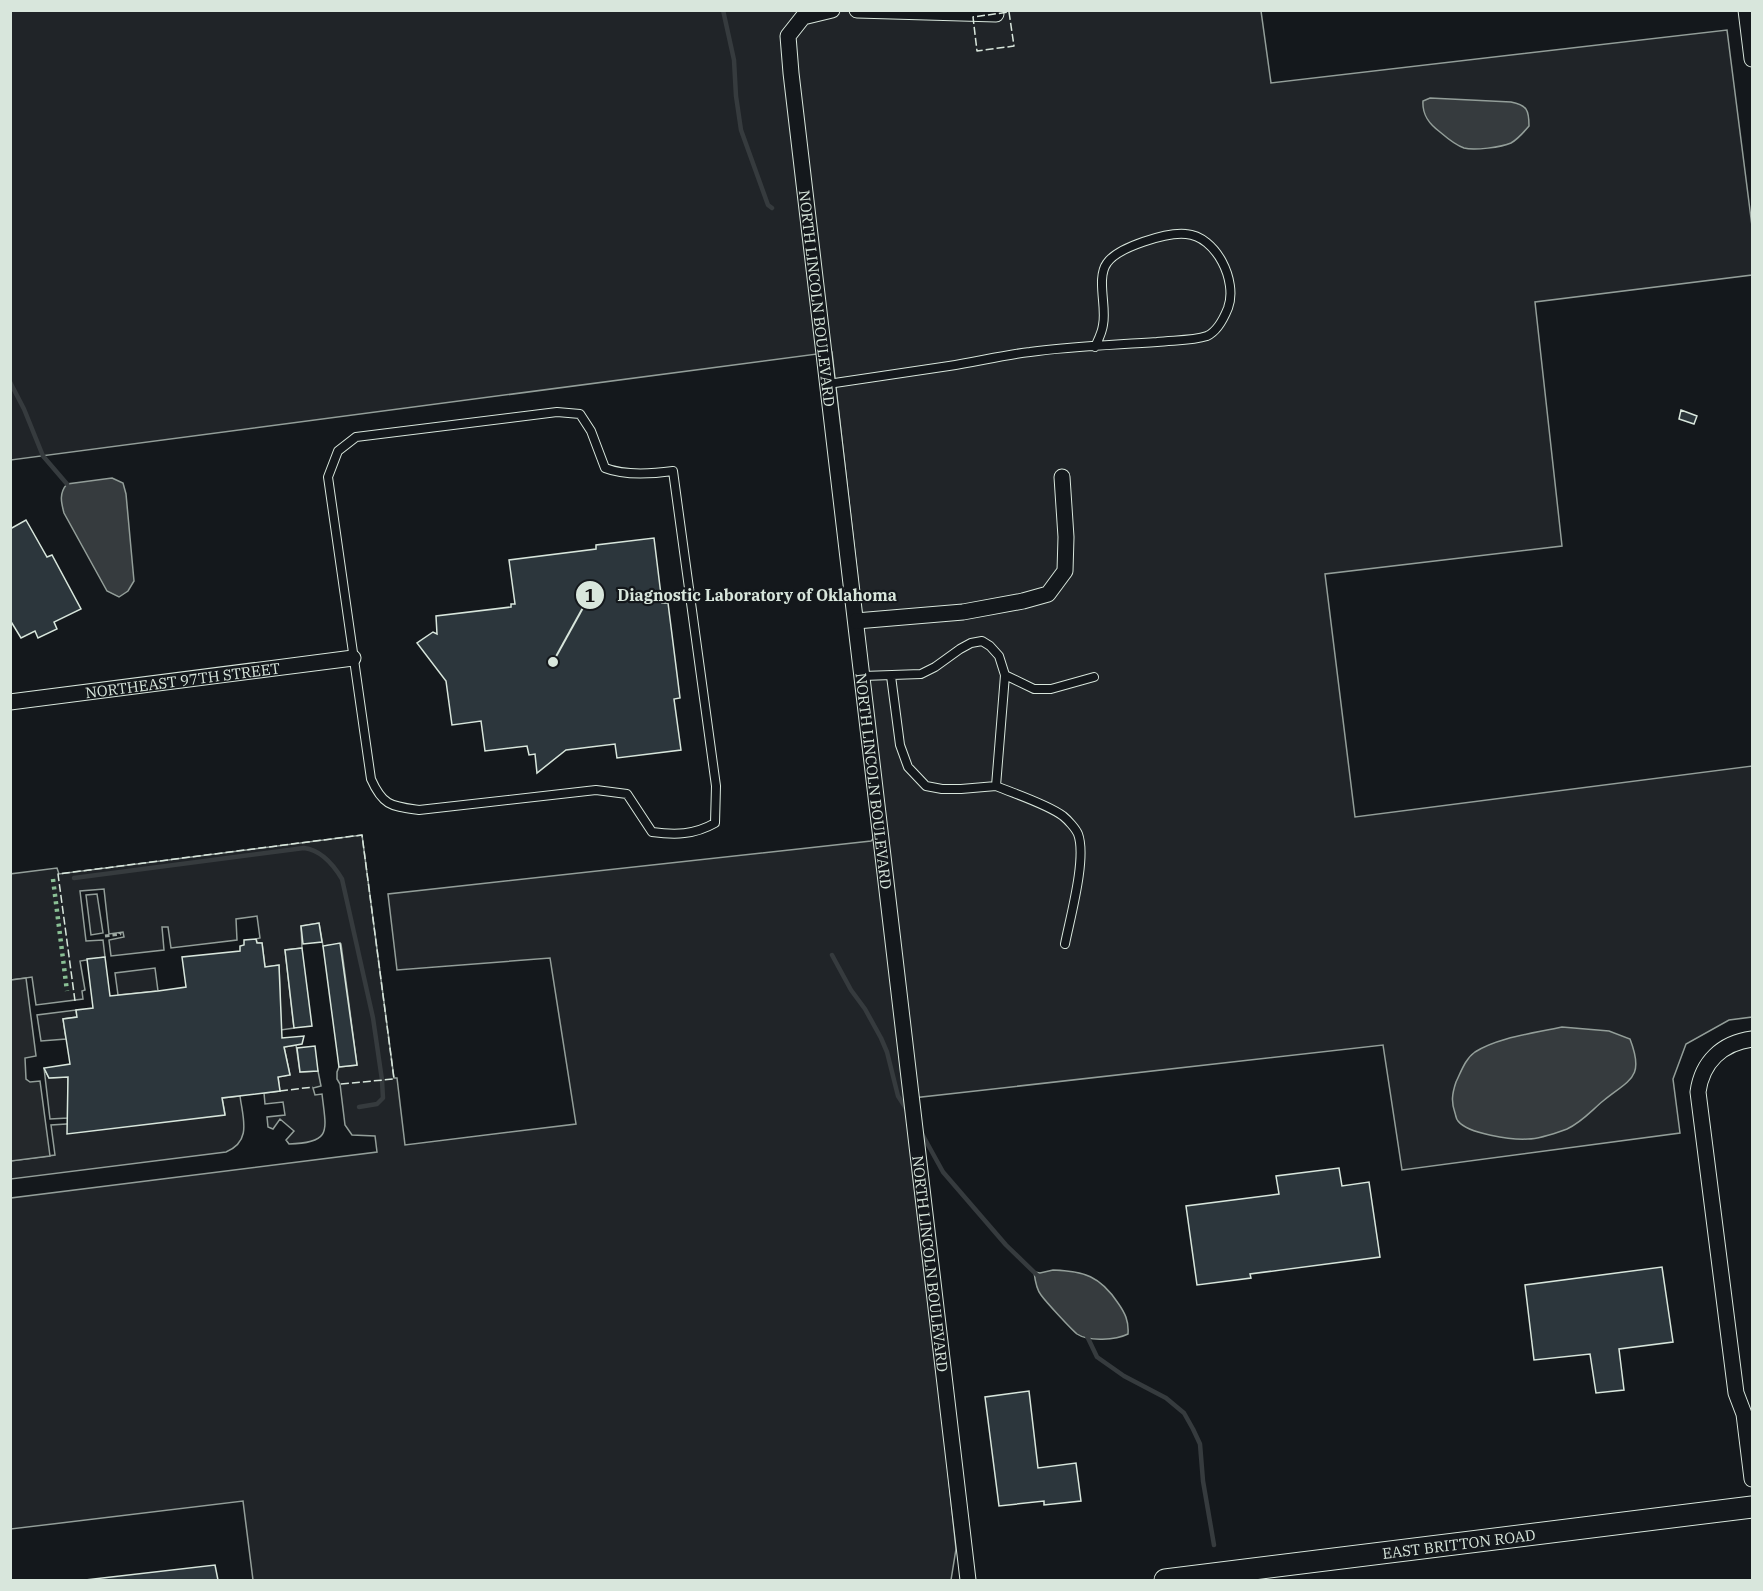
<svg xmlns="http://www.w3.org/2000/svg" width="1763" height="1591" viewBox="0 0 1763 1591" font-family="'IBM Plex Serif',serif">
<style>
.green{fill:#202428;stroke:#939e99;stroke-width:1.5}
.parking{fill:#24282b;stroke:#939e99;stroke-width:1.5}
.water{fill:#363b3e;stroke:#939e99;stroke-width:1.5}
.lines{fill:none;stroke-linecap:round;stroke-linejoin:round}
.stream{stroke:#363b3e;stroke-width:4.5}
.building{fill:#2c363c;stroke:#d8e6dc;stroke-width:1.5}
.lane-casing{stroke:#d8e6dc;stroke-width:10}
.street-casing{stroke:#d8e6dc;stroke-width:17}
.secondary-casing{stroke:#d8e6dc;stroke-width:23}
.path{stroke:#9da8a2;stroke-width:3;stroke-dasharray:4.5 3;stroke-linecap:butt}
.lane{stroke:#14181c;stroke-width:8}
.street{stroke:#14181c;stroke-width:15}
.secondary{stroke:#14181c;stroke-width:21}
.hedge{stroke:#8ac095;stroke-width:4.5;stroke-dasharray:3 4.5;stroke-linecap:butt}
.fence{stroke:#d8e6dc;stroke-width:1.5;stroke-dasharray:8 3;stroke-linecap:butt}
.labels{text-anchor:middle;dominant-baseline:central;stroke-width:4.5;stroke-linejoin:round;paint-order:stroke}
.street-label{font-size:15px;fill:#d8e6dc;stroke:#14181c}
.leader{fill:none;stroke:#d8e6dc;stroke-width:2}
.callout-dot{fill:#d8e6dc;stroke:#14181c;stroke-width:2}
.mark-label{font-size:18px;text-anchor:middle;font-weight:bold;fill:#111}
.callout-label{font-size:16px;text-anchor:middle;font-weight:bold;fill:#d8e6dc;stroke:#14181c;stroke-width:4.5;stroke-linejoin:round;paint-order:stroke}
</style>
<rect width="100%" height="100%" fill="#14181c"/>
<path class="green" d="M11 11H1261L1271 83 1727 30 1752 226V275L1535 302 1562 546 1325 574 1355 817 1752 766V1017L1729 1020 1686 1044 1673 1079 1680 1133 1402 1170 1383 1045 904 1099 927 1269 956 1549 951 1580H253L243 1501 11 1529V1198L377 1152 375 1136 352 1135 345 1125 340 1084 337 1079V1072L339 1067 357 1065 341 944 323 946 319 923 301 926 302 948 285 950 294 1028 281 1030 279 965 265 967 262 943H257L256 939 260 938 257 916 236 919 237 940 171 948 168 927H162L164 950 111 956 109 940 124 937 123 932 109 934 104 889 80 891 86 941 103 940 105 957 80 961 85 990 82 991 83 999 36 1005 32 977 11 980 10 874 57 868 59 874 362 835 394 1078H397L405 1145 576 1124 550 958 397 970 388 894 871 841 886 826 832 352 11 460Z
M97 894 103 933 91 935 86 895Z
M155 968 158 991 118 995 115 973Z
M76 1010 77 1017 63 1019 66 1039 41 1041 37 1015Z
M296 1045 300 1072 318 1071 321 1086 313 1088 315 1095 322 1094C326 1130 333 1143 289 1144L286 1140 294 1131 280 1119 273 1129 268 1127 267 1117 285 1115 283 1102 265 1104 264 1093 280 1091 278 1077 290 1075 284 1047Z
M44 1068 49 1078 68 1077V1118L50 1119Z
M240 1096C243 1119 252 1141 226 1152L11 1179 10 1161 55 1155 51 1125 225 1114 222 1098Z"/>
<path class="parking" d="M26 978 36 1056 25 1058 26 1079 30 1082 40 1081 50 1156 11 1161V980Z"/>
<path class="water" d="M1430 98 1511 102C1527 105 1529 110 1529 126 1524 132 1518 139 1511 143 1502 147 1474 151 1464 148 1455 145 1447 138 1440 132 1429 124 1422 115 1423 101Z
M112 478 123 483 126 494 134 581 128 591 119 597 107 591 64 513C61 502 59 493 67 484Z
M1562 1027 1609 1031 1630 1039C1645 1078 1630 1079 1603 1101 1591 1111 1582 1122 1567 1129 1556 1133 1540 1139 1528 1139 1512 1140 1468 1134 1458 1121 1456 1119 1456 1116 1455 1113 1451 1102 1452 1094 1456 1082 1461 1072 1465 1059 1475 1052 1498 1037 1536 1033 1562 1027Z
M1053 1270C1084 1271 1100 1276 1118 1303 1125 1313 1129 1321 1128 1334 1116 1340 1089 1342 1077 1334 1071 1329 1046 1302 1041 1295 1036 1289 1035 1280 1034 1272L1040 1273Z"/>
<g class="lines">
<path class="stream" d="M723 10 734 60 736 96 741 130 768 205 772 208
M10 382 24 409 43 456 67 484
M74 878 304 848C321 850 333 864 342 879L373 1018 382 1080 383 1098 377 1104 359 1107
M832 955 851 990 865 1009 881 1038 887 1052 898 1096 907 1110
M921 1132 943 1172 1006 1245 1038 1276
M1087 1336 1097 1357 1124 1376 1166 1398 1184 1413 1193 1429 1200 1444 1203 1481 1214 1545"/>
</g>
<path class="building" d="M1681 410 1697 416 1694 424 1679 419Z
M26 520 47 557 52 555 81 609 54 622 57 629 38 638 35 631 21 638 10 620V529Z
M654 538 662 603H668L680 698 674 699 681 750 617 758 615 744 566 750 537 773 535 754 529 755 527 746 485 751 481 721 452 725 446 681 417 643 433 632 437 634 436 616 511 607V604H515L509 560 596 549V545Z
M319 923 322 942 303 944 301 926Z
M256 939 257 943H262L265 967 279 965 282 1038 304 1036 302 1044 284 1047 290 1075 278 1077 280 1091 222 1098 225 1115 67 1134 68 1077 49 1078 44 1068 70 1064 63 1019 77 1017 76 1010 93 1008 87 959 105 957 110 996 158 991 186 987 182 957 240 951V946L244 945V940Z
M340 943 357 1065 339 1067 323 946Z
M302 948 312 1026 294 1028 285 950Z
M315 1046 318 1071 300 1072 297 1048Z
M1339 1168 1342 1186 1369 1182 1380 1257 1250 1274 1251 1278 1197 1285 1186 1206 1279 1194 1276 1176Z
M1662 1267 1673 1342 1619 1349 1624 1390 1596 1393 1590 1354 1534 1360 1525 1285Z
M1029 1391 1038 1468 1076 1463 1081 1501 1044 1505V1501L999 1506 985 1397Z
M215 1565 218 1580H85Z"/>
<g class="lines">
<g class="lane-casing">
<path id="lane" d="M828 384C868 378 909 372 949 366 976 362 1003 355 1030 352 1072 346 1115 345 1157 342 1172 340 1192 341 1207 336 1218 331 1224 318 1228 308 1238 281 1216 236 1186 234 1167 232 1118 247 1107 263 1096 278 1107 307 1103 325 1102 333 1098 340 1095 347
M557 412 580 414 591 431 605 468C625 476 651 474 673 471L716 786 715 823C694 835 675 835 652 832L627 794 596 790 419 810C391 806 383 806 371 779L328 477 338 451 356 437Z
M1005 675 1034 689H1051L1094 677
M863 676 921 674 935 667 960 649 971 643 982 641 990 646 999 656 1005 675 996 786C1015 794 1047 804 1063 816 1068 820 1076 829 1078 834 1087 858 1070 918 1065 944
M891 676 900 745 908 767 926 786 942 789H961L996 786"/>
</g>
<g class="street-casing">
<g id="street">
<path id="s1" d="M832 10 803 17 788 36 791 73 968 1580"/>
<path d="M857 10 996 14"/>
<path d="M1746 10 1752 59"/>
<path d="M856 621 963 612 1023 601 1048 594 1065 571 1066 537 1062 477"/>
<path id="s2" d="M10 702 353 658"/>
<path d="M1752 1039C1722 1043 1702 1062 1698 1092L1736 1393 1744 1414 1752 1479"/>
</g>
</g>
<g class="secondary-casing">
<g id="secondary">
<path id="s3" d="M1165 1580 1752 1507"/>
</g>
</g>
<path class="path" d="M105 936 120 934V932"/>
<use href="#lane" class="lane"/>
<use href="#street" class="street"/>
<use href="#secondary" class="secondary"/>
<path class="hedge" d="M53 879 67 991"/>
<path class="fence" d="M1009 12 1014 46 977 51 973 17Z
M75 1001 58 874 362 835 394 1079 340 1084
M280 1091 313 1087"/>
</g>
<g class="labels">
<g class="street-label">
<text stroke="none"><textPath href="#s1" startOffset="318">NORTH LINCOLN BOULEVARD</textPath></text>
<text stroke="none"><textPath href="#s2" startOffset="174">NORTHEAST 97TH STREET</textPath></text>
<text stroke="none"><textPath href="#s1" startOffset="804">NORTH LINCOLN BOULEVARD</textPath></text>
<text stroke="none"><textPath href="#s1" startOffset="1290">NORTH LINCOLN BOULEVARD</textPath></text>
<text stroke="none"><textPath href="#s3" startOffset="296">EAST BRITTON ROAD</textPath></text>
</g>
</g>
<path class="leader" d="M553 662L590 595"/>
<g class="callout-dot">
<circle cx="553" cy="662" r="6"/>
<circle cx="590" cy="595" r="15"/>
</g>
<g class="mark-label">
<text x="590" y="602">1</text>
</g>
<g class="callout-label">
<text x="757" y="601">Diagnostic Laboratory of Oklahoma</text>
</g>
<rect width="1763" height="1591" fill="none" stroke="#d8e6dc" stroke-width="24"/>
</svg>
